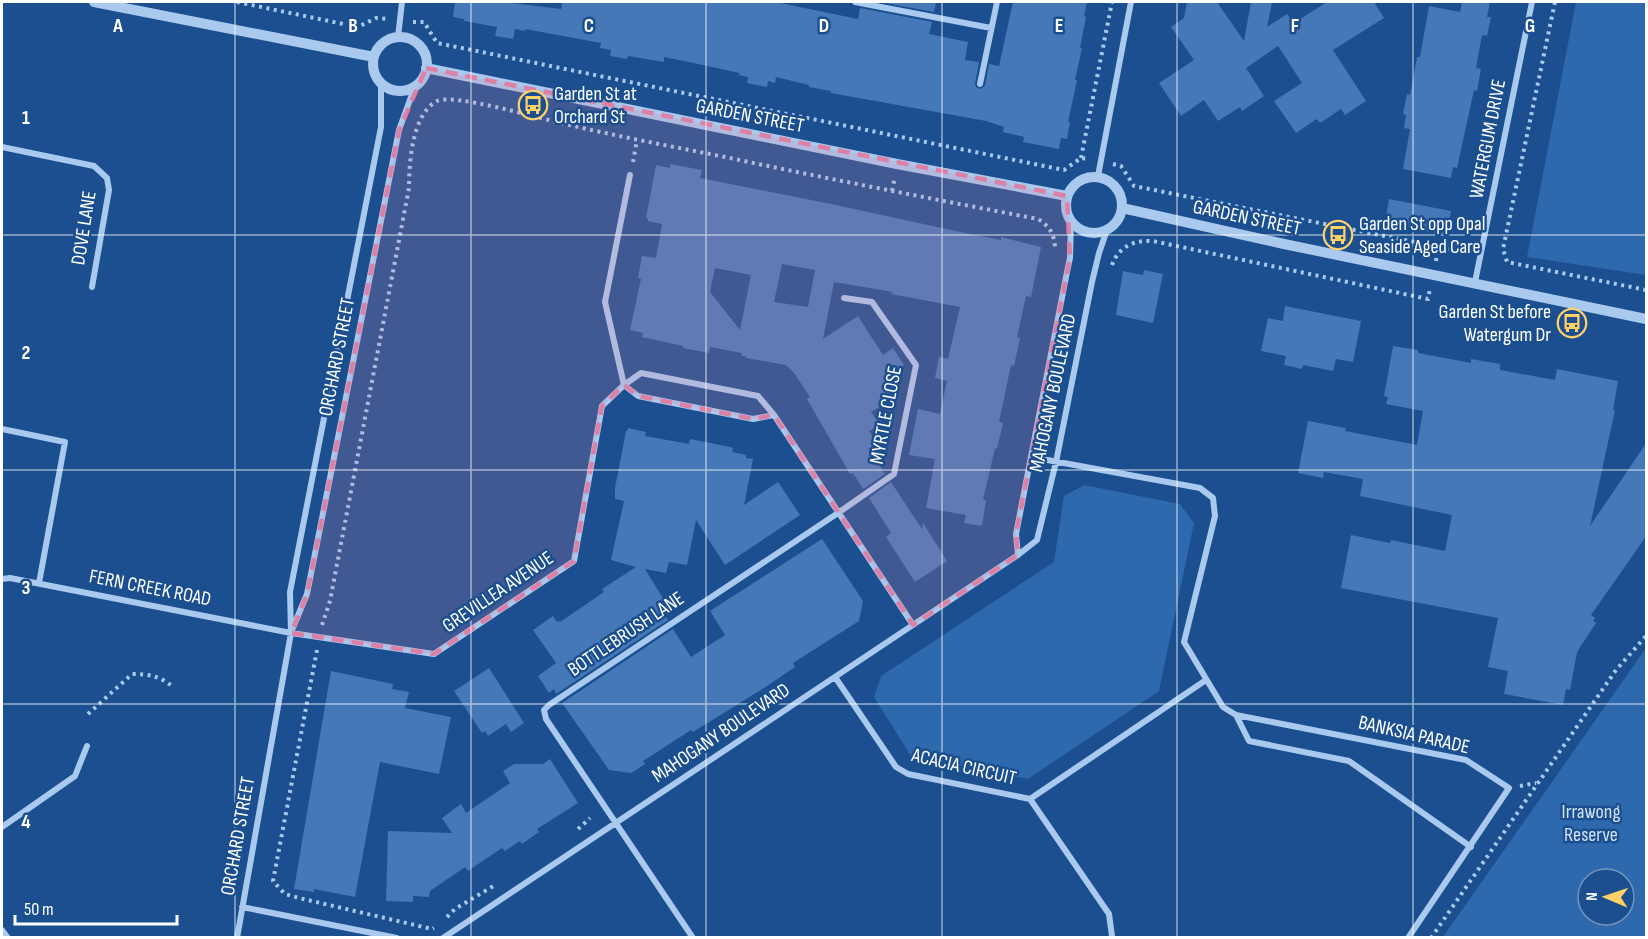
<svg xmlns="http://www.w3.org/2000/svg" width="1648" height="939" viewBox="0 0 1648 939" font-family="'Sofia Sans Condensed',sans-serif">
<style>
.green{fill:#2e69ad;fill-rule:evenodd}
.building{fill:#4478b7;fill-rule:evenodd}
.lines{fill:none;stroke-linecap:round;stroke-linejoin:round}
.path{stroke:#a9c9ee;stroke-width:4;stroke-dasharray:3 4.5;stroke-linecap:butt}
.minor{stroke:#a9c9ee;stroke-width:6}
.tertiary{stroke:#a9c9ee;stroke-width:10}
.marked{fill:#dd80a5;fill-opacity:0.2;stroke:#dd80a5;stroke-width:4.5;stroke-dasharray:12 8;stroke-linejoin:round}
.grid{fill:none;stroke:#fff;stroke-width:1.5;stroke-opacity:0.55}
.labels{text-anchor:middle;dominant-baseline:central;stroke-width:5;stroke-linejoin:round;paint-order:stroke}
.poi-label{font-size:20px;fill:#fff;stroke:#1b4f8f;text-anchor:start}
.street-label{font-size:20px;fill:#fff;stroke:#1b4f8f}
.park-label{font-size:20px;fill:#cfe3fa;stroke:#1b4f8f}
.grid-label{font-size:20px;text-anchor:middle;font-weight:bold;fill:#fff;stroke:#1b4f8f;stroke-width:5;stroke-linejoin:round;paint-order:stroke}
</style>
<rect width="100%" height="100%" fill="#1b4f8f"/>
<path class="green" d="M1576 2H1646V275L1527 257Z
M1084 485 1180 504 1194 523 1159 691 1028 779 911 756 874 697 881 676 1054 562 1064 496Z
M1646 648V937H1443ZM1588 879H1624V915H1588Z"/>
<path class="building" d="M455 2H505L561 9 562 2H775L858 19 860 8 932 22 929 34 968 42 965 60 979 62 975 84 976 87 980 89 985 86 989 64 999 66 1013 2H1087L1084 16 1086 17 1080 48H1082L1075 80H1077L1068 122H1070L1067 139 1061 138 1059 149 1023 142 1024 137 1003 132 1004 127 986 121 831 93V91L809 87V85L776 77 775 83 768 81 767 87 747 83 748 77 739 75 740 73 684 61 664 57V62L628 56 627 59 610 56 611 50 600 48 601 43 525 29V31L515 29 513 39 495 36 497 27 464 21V19L453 17Z
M880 2H936L934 12Z
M1187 2H1217L1244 41 1251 2H1272L1267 27 1287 14 1294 23 1327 2H1374L1384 18 1333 50 1366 101 1345 115 1341 109 1320 123 1317 119 1296 133 1274 101 1302 83 1278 46 1246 68 1264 96 1242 111 1240 107 1218 121 1204 100 1181 116 1159 83 1194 60 1171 27 1184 18Z
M1462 2H1490L1487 17H1491L1487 36 1482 35 1476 68 1481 69 1477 91 1474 90 1457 168 1453 167 1451 178 1403 169 1410 129 1404 128 1406 115 1403 114 1407 94 1410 95 1417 57H1420L1429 6 1460 12Z
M670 164 702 170 700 178 831 204 965 233 1001 240V237L1041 247 1031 297 1026 296 1017 337 1020 338 1014 366 1011 365 999 422 1003 423 997 449 995 448 983 500H986L982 526 964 523 966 515 926 508 935 459 909 455 918 409 940 414 947 381 935 378 939 357 948 359 960 307 891 294 893 292 834 282 823 339 858 316 883 355 893 348 904 365 885 378 897 396 871 412 880 425 869 431 880 450 868 448 885 474 863 489 853 473 850 474 807 399 810 397 794 373 786 365 746 358V356H741L742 353 710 347 709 353 683 348V346L642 337 643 333 630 330 641 279 638 278 642 256 656 258 662 224 648 221V219L646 218 656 165 670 168ZM782 264 815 270 808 307 774 302ZM715 268 751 275 740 330 710 292Z
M1389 199 1451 211 1447 235 1385 223Z
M1144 270 1163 274 1153 323 1116 315 1123 271 1143 275Z
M1285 306 1361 321 1353 362 1336 359 1333 371 1303 365 1302 369 1284 365 1286 356 1261 351 1268 318 1283 321Z
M1393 346 1418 350V353L1471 363V359L1500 364V370L1555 380 1557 369 1618 381 1613 410H1615L1590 526 1647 442V535L1591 615 1595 618 1593 621 1596 623 1577 652 1570 690 1566 689 1563 705 1504 694 1508 671 1488 667 1498 618 1341 588 1351 535 1390 543 1391 540 1445 551 1452 515 1360 496 1363 479 1324 472 1323 478 1298 473 1308 421 1346 428 1345 431 1417 445 1423 411 1386 404 1388 397 1384 396Z
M628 428 646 432 645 436 689 444 690 439 730 447 733 448 732 452 746 455V458L753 459 744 505 778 482 800 515 725 565 696 520 687 565 669 562 666 573 645 569 666 603 660 607 668 620 556 694 554 689 549 693 538 676 556 663 533 630 553 616 557 622 559 621 560 622 604 592 602 589 636 567 611 560 624 501 615 499V488L626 431H627Z
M891 482 922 529 923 523 947 561 915 582 886 537 891 533 869 498Z
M822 539 863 601 859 621 793 663 795 667 764 688 693 732 691 730 643 761 645 764 631 773 609 770 562 703 673 629 691 657 725 635 710 611Z
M489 668 524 723 511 732 506 724 488 736 485 731 482 733 454 691Z
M331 671 393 684 392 689 409 692 405 708 451 717 439 774 380 762 355 897 314 889V892L294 889Z
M550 759 578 803 537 829 539 832 522 844 520 841 505 851 502 848 468 871 465 867 430 891 429 897 413 896V902L386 901 388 831 452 833 442 818 461 804 466 813 510 783 503 771 514 764H543Z"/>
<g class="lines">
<path class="path" d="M237 2 358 27 376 18 387 19
M1555 2 1503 249 1507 262 1646 290
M413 22H424L437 43 1064 170 1081 158 1088 159
M1081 158 1112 2
M633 162 637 140
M1113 164 1121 166 1134 186 1455 250 1469 243
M892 191 895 177
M1436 261 1438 247
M1112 265C1119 246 1134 240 1153 241L1428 299 1430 289
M322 625 330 601 409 188C409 163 412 114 437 101 453 93 538 118 561 123 615 136 670 146 725 157 829 179 933 199 1038 219 1049 226 1054 233 1055 247
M317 650 273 881 285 894 299 898 432 929 434 928
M88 714 132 674C149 674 160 676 173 687
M1520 786 1536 783
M578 829 590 818
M447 917 455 909 495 885
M1431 938 1616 670 1646 636"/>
<path class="minor" d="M855 2 991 28
M398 37 402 2
M980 84 997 2
M2 147 94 166 107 178 109 190 92 287
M1098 176 1131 2
M1475 282 1532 2
M624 385 605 302 630 175
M624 385 638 396 753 419 774 415
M2 429 65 442 39 583
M1031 457 1200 488 1213 498 1215 516 1184 642 1223 707 1236 715 1466 760 1509 788 1408 938
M1018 555 1016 534 1066 277 1070 258 1071 222
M2 579 10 578 291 633 434 654 574 561 602 406 624 385 641 373 758 396 774 415 913 625
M292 630 307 594 399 130 415 86
M835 677 896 767 908 774 1030 799 1206 680
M1236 715 1249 741 1349 761 1471 847
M1030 799 1109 914 1112 936
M2 827 75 776 87 746
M242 907 397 938
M2 930 8 938
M237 938 291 633 290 592 381 127V82
M443 938 1018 555 1037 540 1056 462 1092 282 1099 253 1107 230
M693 938 546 719 544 710 549 705 838 513 894 474 916 365 872 302 844 298"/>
<path class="tertiary" d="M94 2 374 57
M373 64a27 27 0 1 1 54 0a27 27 0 1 1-54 0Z
M426 68 897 164 1067 196
M1066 205a28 28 0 1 1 56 0a28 28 0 1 1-56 0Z
M1122 208 1284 244 1646 319"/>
</g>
<path class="marked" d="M426 68 1067 196 1070 258 1016 534 1018 555 913 625 774 415 753 419 638 396 624 385 602 406 574 561 434 654 291 633 307 594 399 130Z"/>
<path class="grid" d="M235 2V938M471 2V938M706 2V938M942 2V938M1177 2V938M1413 2V938M2 235H1646M2 470H1646M2 704H1646"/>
<defs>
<g id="bus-ring" transform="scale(1.5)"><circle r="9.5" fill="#1b4f8f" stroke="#ffd166" stroke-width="1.5"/><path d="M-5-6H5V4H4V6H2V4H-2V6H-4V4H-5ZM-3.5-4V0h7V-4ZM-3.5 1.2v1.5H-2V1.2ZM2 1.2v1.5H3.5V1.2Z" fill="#ffd166"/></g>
</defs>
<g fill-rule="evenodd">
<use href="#bus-ring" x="533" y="105"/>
<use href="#bus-ring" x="1338" y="235"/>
<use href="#bus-ring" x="1572" y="323"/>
</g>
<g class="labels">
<g class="poi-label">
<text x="554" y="94">Garden St at<tspan x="554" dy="23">Orchard St</tspan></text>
<text x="1359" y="224">Garden St opp Opal<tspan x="1359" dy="23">Seaside Aged Care</tspan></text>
<text x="1551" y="312" text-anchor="end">Garden St before<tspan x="1551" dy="23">Watergum Dr</tspan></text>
</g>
<g class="street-label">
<text transform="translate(750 116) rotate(11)">GARDEN STREET</text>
<text transform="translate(1488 139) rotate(-79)">WATERGUM DRIVE</text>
<text transform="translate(1247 218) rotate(12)">GARDEN STREET</text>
<text transform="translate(84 228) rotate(-81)">DOVE LANE</text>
<text transform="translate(337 357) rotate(-79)">ORCHARD STREET</text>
<text transform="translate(1053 393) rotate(-78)">MAHOGANY BOULEVARD</text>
<text transform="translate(886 415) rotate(-79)">MYRTLE CLOSE</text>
<text transform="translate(150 588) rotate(11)">FERN CREEK ROAD</text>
<text transform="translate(498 592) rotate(-34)">GREVILLEA AVENUE</text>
<text transform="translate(626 634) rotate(-34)">BOTTLEBRUSH LANE</text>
<text transform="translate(721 733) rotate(-34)">MAHOGANY BOULEVARD</text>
<text transform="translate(1414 735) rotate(13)">BANKSIA PARADE</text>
<text transform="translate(964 767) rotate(13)">ACACIA CIRCUIT</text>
<text transform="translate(238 836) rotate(-80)">ORCHARD STREET</text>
</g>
<g class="park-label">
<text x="1591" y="812">Irrawong<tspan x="1591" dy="23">Reserve</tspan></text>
</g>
</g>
<g class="grid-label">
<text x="118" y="32">A</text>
<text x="353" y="32">B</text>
<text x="589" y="32">C</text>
<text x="824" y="32">D</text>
<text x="1059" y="32">E</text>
<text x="1295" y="32">F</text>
<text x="1530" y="32">G</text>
<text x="26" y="124">1</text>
<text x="26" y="359">2</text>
<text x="26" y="594">3</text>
<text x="26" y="828">4</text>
</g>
<rect width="1648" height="939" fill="none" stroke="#ffffff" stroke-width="6"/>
<g transform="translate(1606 897) rotate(272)"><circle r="28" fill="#1b4f8f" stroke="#7695bc" stroke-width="1.5"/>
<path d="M0-4.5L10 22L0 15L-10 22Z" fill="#ffd166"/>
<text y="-9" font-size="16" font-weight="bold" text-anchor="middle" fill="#ffffff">N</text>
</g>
<path d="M15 915v9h162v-9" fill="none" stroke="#ffffff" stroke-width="3"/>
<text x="24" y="915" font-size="18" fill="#ffffff" stroke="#1b4f8f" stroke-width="4.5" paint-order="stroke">50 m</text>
</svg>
